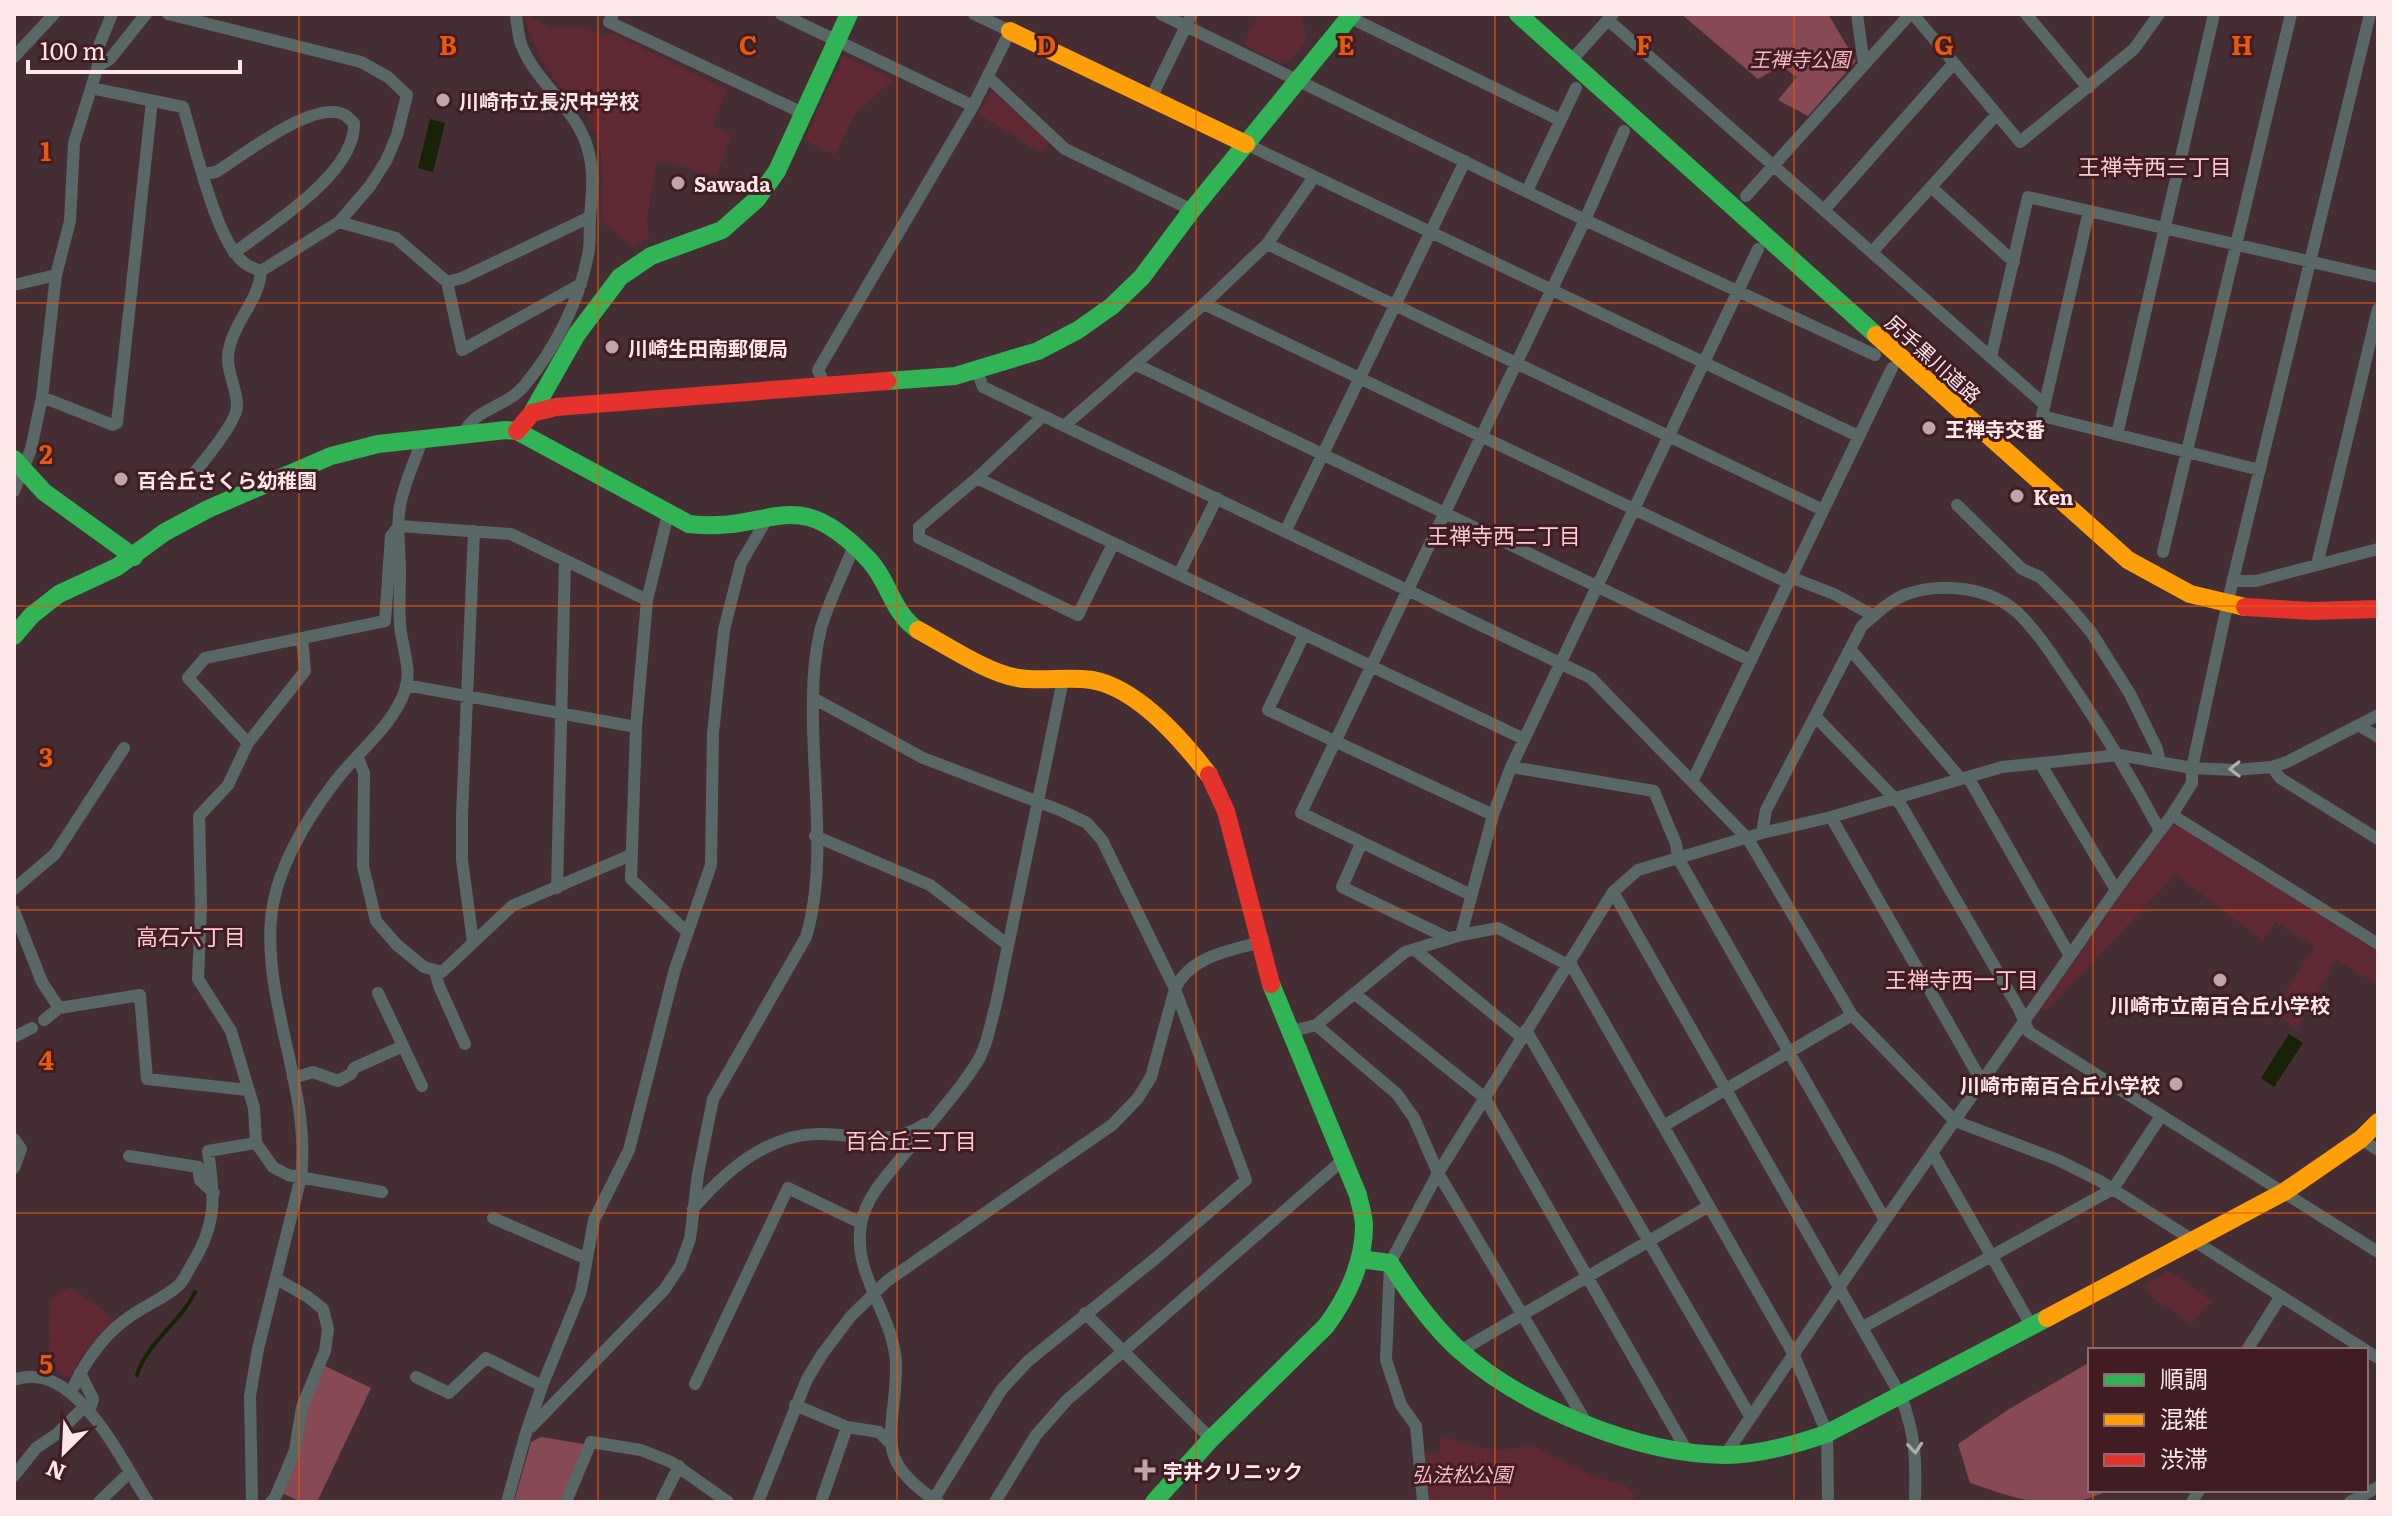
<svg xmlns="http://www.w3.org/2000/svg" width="2392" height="1516" viewBox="0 0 2392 1516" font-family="Literata,'Noto Sans JP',serif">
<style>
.green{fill:#5f2934}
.forest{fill:#874954}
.water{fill:#172207}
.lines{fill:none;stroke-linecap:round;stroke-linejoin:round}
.stream{stroke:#172207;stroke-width:4}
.street{stroke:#5a6767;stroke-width:12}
.fast{stroke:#30b455;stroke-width:18}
.slow{stroke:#ff9f0a;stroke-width:18}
.jam{stroke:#e5322d;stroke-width:18}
.oneway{stroke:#b3adae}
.grid{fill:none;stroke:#e8590c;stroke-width:2;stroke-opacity:0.55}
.poi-dot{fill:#bca6a9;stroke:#411c23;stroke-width:3}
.labels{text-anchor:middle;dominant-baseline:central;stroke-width:6;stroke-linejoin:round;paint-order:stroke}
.park-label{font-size:20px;font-style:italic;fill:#f7b8c0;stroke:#411c23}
.poi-label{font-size:20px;font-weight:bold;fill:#fce7e9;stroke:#411c23;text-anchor:start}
.street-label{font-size:20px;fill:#fce7e9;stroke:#411c23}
.neighbourhood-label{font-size:22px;fill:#fdcad1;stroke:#411c23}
.grid-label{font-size:26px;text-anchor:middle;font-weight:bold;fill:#e8590c;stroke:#411c23;stroke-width:6;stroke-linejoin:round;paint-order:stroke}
</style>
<rect width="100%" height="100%" fill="#442e33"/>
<path class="green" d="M526 14 550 28H583L604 36 612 33 727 90 712 126 731 135 716 176 657 160 647 219 649 237 631 246 601 221C604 183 607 144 584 111 576 99 562 91 554 79 540 60 531 38 524 16Z
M1252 14H1300L1307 40 1290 60 1280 63 1244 45 1257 17Z
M843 56 894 79 855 114 835 155 804 140Z
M992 91 1050 142 1041 153 978 114Z
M2171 825 2180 826 2378 952V985L2336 959 2297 1028 2272 1013 2315 946 2276 922 2262 940 2176 874 2045 1012 2041 1008Z
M2169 1271 2212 1301 2191 1323 2150 1295 2145 1284Z
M70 1287 114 1319 83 1354 70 1378 48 1367 51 1299Z
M1441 1436 1471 1446 1500 1450 1533 1446 1594 1476 1628 1487 1638 1502H1428L1425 1453 1439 1455Z"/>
<path class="forest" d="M1681 14H1828L1856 61 1808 116 1778 100 1797 77 1781 66 1758 79Z
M2090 1362V1490H2111C2099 1494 2087 1500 2075 1502 2039 1508 2003 1494 1970 1483L1958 1444 2009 1409Z
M325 1366 371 1388 317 1502H301L282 1493 308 1405Z
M541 1437 584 1444 560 1502H514L531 1442Z"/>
<path class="water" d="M430 119 445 123 433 172 418 168Z
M2289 1034 2303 1043 2274 1087 2261 1078Z"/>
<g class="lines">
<path class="stream" d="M137 1375C147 1342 181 1322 195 1292"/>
<path class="street" d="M168 14 361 62 388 77 407 95 397 135 386 161 370 186 339 222 261 271
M613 14 609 22 803 113
M781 14 973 106
M1161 14 1585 220 1875 355
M1857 14 1864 65
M1913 14 2020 142 2134 49 2159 14
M2026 14 2088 88
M1349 17 1560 120
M1608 20 2045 405
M14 57 54 14
M1570 62 1613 14
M98 66 110 59 146 14
M988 77 1065 149 1192 210
M91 88 183 107C195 145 213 226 236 254 243 264 250 267 261 271
M1151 98 1192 14
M1246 144 1858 436
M204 174 216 172C242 156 315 98 345 115 348 117 351 121 354 123 356 173 271 225 234 253
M1931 187 2014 262
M1527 191 1576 88
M1746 196 1910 14
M1824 210 1954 63
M2089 211 2042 416 2260 470
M339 222 396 238 447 282 462 350 581 284
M1267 244 1823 510
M1872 252 1997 114
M447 282 462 278 590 217
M14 285 56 275
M1204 304 1787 582
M1991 357 2028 197 2378 277
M1135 364 1750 660
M977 371 983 387 1591 678 1748 839 1852 1015 1955 1121 2058 1160 2100 1181 2378 1358
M826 387 818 370 973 106 1010 31 974 14
M42 397 113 425 117 423 152 101
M1043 416 977 478 919 527V538L1078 615 1113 544
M1064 426 1204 304 1267 244 1314 177
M464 433C475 408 507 407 524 386 555 349 579 302 588 255 591 243 589 230 590 218 592 192 595 172 587 146 575 107 535 82 521 44 518 35 517 24 516 14
M2117 435 2214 14
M977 478 1524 739
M189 479C200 466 237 422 237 406 237 385 223 368 230 345 237 318 259 300 261 271
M14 491 31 449 42 397 56 275 70 221 74 143 98 66 96 53 112 14
M1957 505 2022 569 2040 577 2068 605 2091 632 2130 694 2157 749 2160 762
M668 514 647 600 636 727 631 879 687 932
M1286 530 1465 161
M2163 552 2291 14
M2317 565 2378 309
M1179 574 1217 498
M1790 577 1834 594 1874 616
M2233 581H2256L2378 549
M1304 635 1268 710 1493 815
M302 638 305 671 248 743 228 785 199 816 201 907 198 979 231 1031 254 1108 256 1143 273 1167 288 1175 382 1192
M1850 649 1961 779
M406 685 636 727
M813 698 923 758 1062 811 1087 823 1102 840 1175 989 1246 1180 1156 1258 1028 1361 1002 1389 932 1502
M1815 716 1901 805 2019 1009 2029 1032 2378 1252
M2360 726 2378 737
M248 743 188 678 205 658 385 621 391 536 399 526 511 534 647 600
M358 758 364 773 363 866 376 921 397 945 424 967 442 972 512 906 631 855
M2040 763 2116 890
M1511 767 1654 791 1676 844 1678 858 1885 1220
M2272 767 2280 778 2378 839
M1968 777 2070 956
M1693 780 1892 368
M2172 815 2378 944
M1831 817 1982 1082
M1762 833 1766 810 1862 626C1876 614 1890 600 1907 594 1942 582 1990 587 2018 613 2041 635 2059 666 2077 692 2107 737 2134 782 2159 829
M815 836 930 885 1008 945
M1361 844 1342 887 1448 938
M557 888 565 560
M14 889 55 854 124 748
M1613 892 1901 1396C1916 1437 1916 1459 1915 1502
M1471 895 1301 813 1585 220 1624 131
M14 911 42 982 59 1008
M1461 935 1493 815 1511 767 1758 249
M473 942 462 860V816L474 531
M1415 950 1523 1038
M1569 961 1793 1353 1827 1433 1828 1502
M435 971 439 986 465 1044
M378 993 422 1086
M1355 994 1485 1098 1687 1451
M44 1020 59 1008 140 995 147 1079 248 1090
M1316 1025 1397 1094 1414 1118 1438 1173 1586 1422
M1526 1030 1750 1416
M1289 1032 1316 1025 1405 952 1461 935 1498 928 1566 964
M14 1037 32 1028
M293 1078 313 1072 338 1081 351 1074 354 1068 403 1046
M1665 1125 1852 1015
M14 1139 21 1149 14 1168
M2361 1139 2378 1150
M1933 1154 2031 1325
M129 1156 198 1167 200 1180 214 1193
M693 1209C725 1171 770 1132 823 1134 863 1135 888 1147 925 1124
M493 1218 585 1258
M1085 1313 1211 1439
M1863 1327 2113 1189 2161 1116
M2247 1350 2281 1296
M1460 1351 1709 1206
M80 1373 93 1399 89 1411
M416 1377 449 1393 486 1358 542 1386
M14 1380C74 1357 121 1460 148 1502
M695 1384 788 1188 861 1223
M71 1392C85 1361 103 1334 132 1315 147 1305 166 1297 179 1285 184 1280 188 1271 192 1264 217 1224 215 1197 208 1151L256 1143
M795 1405 847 1427 879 1432 889 1442
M531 1427 664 1290 680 1266 690 1239 698 1174 713 1099 806 937C828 864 811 776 813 700 813 676 815 651 821 628 829 601 843 574 853 548
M1725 1455 1885 1220 2116 890 2172 815 2192 783V768L2231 588 2370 14
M14 1476 36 1448 57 1434 86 1405
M99 1502 129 1473
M252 1502 250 1396 258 1349 301 1177C311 1090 264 1007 271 919 275 872 305 821 334 783 355 755 387 731 402 698 413 675 405 657 401 633 398 614 400 592 400 573 400 551 396 527 400 506 404 483 416 459 423 437
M271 1502 275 1498 295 1450 302 1407 325 1351 328 1329 323 1309 308 1297 277 1279
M507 1502 526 1433 542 1386 581 1291 594 1220 629 1150 675 969 711 865 713 733 724 630 741 563 768 517
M566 1502 591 1442 641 1450 671 1462 728 1502
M661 1502 679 1466
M758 1502 807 1379 823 1353 851 1316 887 1281 1112 1125 1138 1098 1151 1077 1175 989C1190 956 1229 951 1261 942
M821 1502 847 1427
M938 1502C868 1457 897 1432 896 1364 894 1314 852 1276 861 1224 866 1197 885 1178 902 1157 926 1128 953 1099 974 1067 987 1049 990 1025 996 1004L1063 680
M995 1502 1036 1435 1067 1400 1344 1159
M1423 1502 1416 1426 1401 1405 1386 1360 1390 1263 1438 1173 1613 892 1638 870 1762 833 1831 817 2002 767 2119 755 2192 768 2234 770 2272 767 2287 762 2378 715
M2192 1502 2199 1490
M2350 1502 2378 1487"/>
<path class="fast" d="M1518 14 1876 335
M887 381 955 376 1038 351 1078 330 1112 306 1142 277 1192 210 1352 14
M532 413 577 334 620 277 651 256 722 230 757 199 777 171 849 14
M14 459 44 492 134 557
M14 636 32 615 59 594 117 567 165 532 208 509 331 456 378 444 506 430 517 431 689 524C774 534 793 479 869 560 889 581 892 613 918 630
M1360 1259 1390 1263C1409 1293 1431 1324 1458 1349 1523 1407 1637 1454 1725 1455 1759 1455 1794 1445 1826 1434L2047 1318
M1154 1502 1211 1439 1326 1326C1347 1298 1364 1262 1364 1226 1364 1216 1360 1205 1358 1195L1271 984"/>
<path class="slow" d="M1010 31 1246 144
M1876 335 2128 560 2190 594 2245 607
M918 630C946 645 987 673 1018 678 1042 682 1068 676 1092 680 1137 688 1183 741 1209 775
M2047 1318 2284 1192 2361 1139 2378 1122"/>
<path class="jam" d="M517 431 532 413 556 407 887 381
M2245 607 2312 611 2378 609
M1209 775 1226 811 1271 984"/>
</g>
<defs><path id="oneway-chevron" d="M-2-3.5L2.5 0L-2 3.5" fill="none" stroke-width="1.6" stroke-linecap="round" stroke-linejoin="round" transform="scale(2)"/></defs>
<g class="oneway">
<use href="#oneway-chevron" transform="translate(2235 769) rotate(179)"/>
<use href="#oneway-chevron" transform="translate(1915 1448) rotate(85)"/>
</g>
<path class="grid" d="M299 14V1502M598 14V1502M897 14V1502M1196 14V1502M1495 14V1502M1794 14V1502M2093 14V1350M14 303H2378M14 606H2378M14 910H2378M14 1213H2378M2093 1490V1502"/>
<g class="poi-dot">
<circle cx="443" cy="100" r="8"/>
<circle cx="678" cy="183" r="8"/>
<circle cx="612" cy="347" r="8"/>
<circle cx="1929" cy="428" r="8"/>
<circle cx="121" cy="479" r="8"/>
<circle cx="2017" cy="496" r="8"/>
<circle cx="2220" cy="980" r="8"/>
<circle cx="2176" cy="1084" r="8"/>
<path d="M1141 1458h8v8h8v8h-8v8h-8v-8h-8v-8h8z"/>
</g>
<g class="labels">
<g class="park-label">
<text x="1800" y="58">王禅寺公園</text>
<text x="1462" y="1473">弘法松公園</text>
</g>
<g class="poi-label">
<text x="459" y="100">川崎市立長沢中学校</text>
<text x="694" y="183">Sawada</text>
<text x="628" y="347">川崎生田南郵便局</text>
<text x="1945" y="428">王禅寺交番</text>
<text x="137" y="479">百合丘さくら幼稚園</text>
<text x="2033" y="496">Ken</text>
<text x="2220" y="1004" text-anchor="middle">川崎市立南百合丘小学校</text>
<text x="2160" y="1084" text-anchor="end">川崎市南百合丘小学校</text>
<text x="1163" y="1470">宇井クリニック</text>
</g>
<g class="street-label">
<text transform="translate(1934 358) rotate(42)">尻手黒川道路</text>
</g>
<g class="neighbourhood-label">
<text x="2155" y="165">王禅寺西三丁目</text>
<text x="1504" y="534">王禅寺西二丁目</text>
<text x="191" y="935">高石六丁目</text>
<text x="1962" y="978">王禅寺西一丁目</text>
<text x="911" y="1139">百合丘三丁目</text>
</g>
</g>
<g class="grid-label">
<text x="448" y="55">B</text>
<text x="748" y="55">C</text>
<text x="1046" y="55">D</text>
<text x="1346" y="55">E</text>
<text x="1644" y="55">F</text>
<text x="1944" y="55">G</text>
<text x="2242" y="55">H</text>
<text x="46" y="161">1</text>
<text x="46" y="464">2</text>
<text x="46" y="767">3</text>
<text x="46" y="1070">4</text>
<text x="46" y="1374">5</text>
</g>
<rect width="2392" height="1516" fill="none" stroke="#fce7e9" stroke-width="32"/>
<rect x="2088" y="1348" width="280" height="144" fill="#411c23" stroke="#8c6d72" stroke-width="2"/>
<rect x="2104" y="1374" width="40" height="12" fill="#30b455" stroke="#8c6d72" stroke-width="2"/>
<text x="2160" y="1388" font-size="24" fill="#fce7e9">順調</text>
<rect x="2104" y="1414" width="40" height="12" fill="#ff9f0a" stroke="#8c6d72" stroke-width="2"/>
<text x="2160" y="1428" font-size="24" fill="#fce7e9">混雑</text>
<rect x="2104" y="1454" width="40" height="12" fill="#e5322d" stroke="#8c6d72" stroke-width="2"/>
<text x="2160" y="1468" font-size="24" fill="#fce7e9">渋滞</text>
<g transform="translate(64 1452) rotate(204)" stroke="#411c23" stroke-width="6" paint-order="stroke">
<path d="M0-6L14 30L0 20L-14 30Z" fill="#fce7e9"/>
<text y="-12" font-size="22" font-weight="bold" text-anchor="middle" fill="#fce7e9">N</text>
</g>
<path d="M28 60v12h212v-12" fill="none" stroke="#fce7e9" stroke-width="4"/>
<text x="40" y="60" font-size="24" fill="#fce7e9" stroke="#411c23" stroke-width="6" paint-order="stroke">100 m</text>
</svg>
